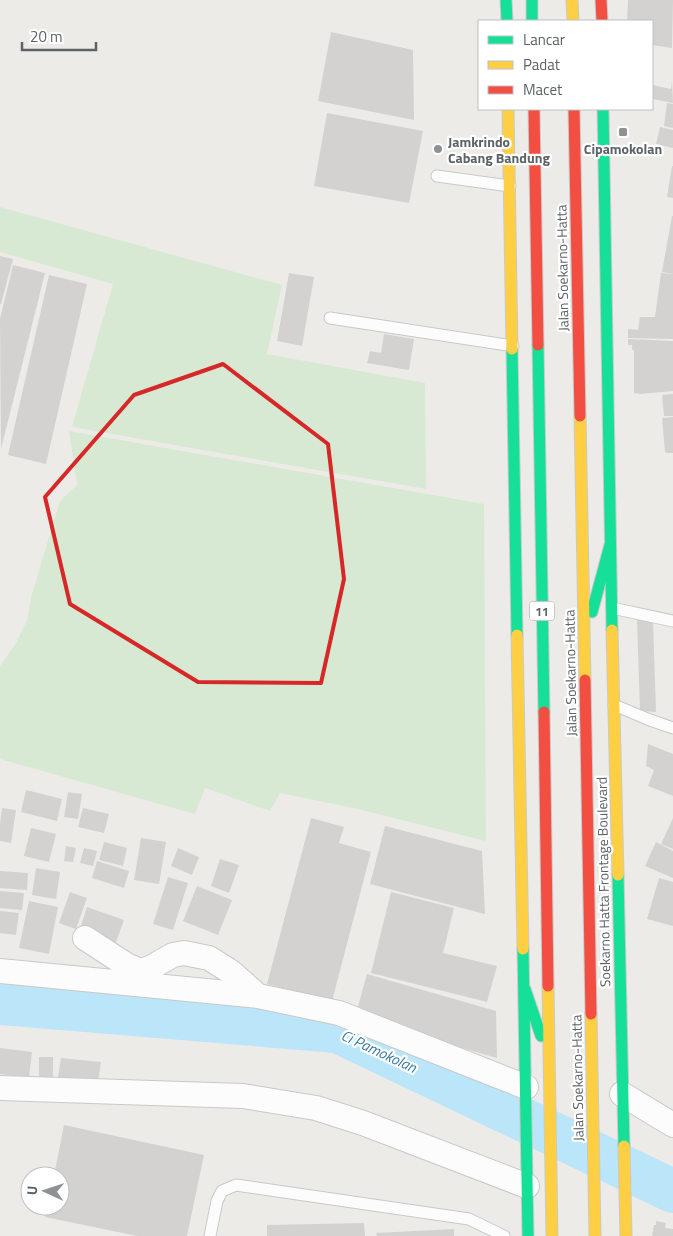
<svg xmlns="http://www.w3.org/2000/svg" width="673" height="1236" viewBox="0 0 673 1236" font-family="'Titillium Web',sans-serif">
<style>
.green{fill:#d7e9d3}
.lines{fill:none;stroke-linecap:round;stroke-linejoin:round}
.river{stroke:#bbe5f8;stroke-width:44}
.building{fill:#d4d2d1}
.lane-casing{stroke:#c9c9c9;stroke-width:13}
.street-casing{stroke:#c9c9c9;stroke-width:26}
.fast-casing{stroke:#c9caca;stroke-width:13}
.slow-casing{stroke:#c9caca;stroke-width:13}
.jam-casing{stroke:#c9caca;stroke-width:13}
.lane{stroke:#fcfcfc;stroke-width:11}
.street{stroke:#fcfcfc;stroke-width:24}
.fast{stroke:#16e098;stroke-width:11}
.slow{stroke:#ffcf43;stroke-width:11}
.jam{stroke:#f24e42;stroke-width:11}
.marked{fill:none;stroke:#d62828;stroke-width:4;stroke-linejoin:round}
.poi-dot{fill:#8f9294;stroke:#fff;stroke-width:2}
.labels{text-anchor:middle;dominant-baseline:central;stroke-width:4.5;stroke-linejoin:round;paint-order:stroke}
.shield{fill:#fff;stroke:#8e9194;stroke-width:1}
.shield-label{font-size:12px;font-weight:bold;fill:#5d6266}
.poi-label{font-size:14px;font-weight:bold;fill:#5d6266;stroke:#fff;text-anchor:start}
.street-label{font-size:14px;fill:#5d6266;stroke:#fff}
.water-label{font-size:15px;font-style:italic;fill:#3879a4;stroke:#fff}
</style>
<rect width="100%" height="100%" fill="#edebe8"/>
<path class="green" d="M0 207 282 285 267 354 425 383 426 489 72 427 113 284 0 252Z
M69 431 484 504 486 841 358 809 280 793 270 811 205 788 195 814 0 759V666L16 643 27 620 32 594 60 501 77 485Z"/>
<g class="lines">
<path class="river" d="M0 1003 337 1031 673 1191"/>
</g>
<path class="building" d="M628 0H673L672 48 652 45V21H627Z
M331 32 413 50 414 120 318 101Z
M672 81 673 103 652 99V85L671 89Z
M667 103 673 104V128L664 126Z
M327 113 423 131 409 203 314 186Z
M660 127 673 130V148L656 144Z
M672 166H673V198L667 197Z
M672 216H673V274L662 272Z
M0 256 13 259 1 304H0Z
M13 265 45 273 1 449 0 319Z
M289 273 314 277 302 346 277 341Z
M661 273 673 274V339L628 338V329L638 330 640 317H655Z
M49 275 87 284 46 464 8 455Z
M384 334 414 339 409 370 367 363 370 351 381 353Z
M628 339 673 341V391L640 394 634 393V350H632V345H628Z
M673 394V416H664L662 395Z
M673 417V453H667L665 452 662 418Z
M637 620H653L656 712 640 711Z
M648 744 673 754V796L648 786 654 770 646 766Z
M26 790 62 799 57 821 21 812Z
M68 792 82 794 78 819 64 817Z
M2 808 16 810 11 843 0 841V824Z
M83 808 109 814 104 833 78 827Z
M311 818 344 827 339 843 371 852 332 1001 267 984Z
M673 818V849L661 844Z
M385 826 482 851 485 914 370 884Z
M31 828 56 834 49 862 24 856Z
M141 838 166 842 159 884 134 880Z
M104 842 127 848 123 866 99 860Z
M656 842 673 851V878L645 866Z
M66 846 76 848 73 862 64 861Z
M84 848 97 851 93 866 80 863Z
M178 848 199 857 192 875 171 866Z
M220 859 239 865 229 893 211 886Z
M97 861 129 871 124 888 92 878Z
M36 868 60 872 56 899 32 895Z
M0 871 28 873 27 890 0 888Z
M168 877 188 883 173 930 153 924Z
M659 878 673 882V926L647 919Z
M197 886 232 900 218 935 183 921Z
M0 891 24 893 22 910 0 908Z
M70 892 87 898 76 929 59 923Z
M391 892 454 908 443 953 497 966 487 1002 371 973Z
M29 901 58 907 49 954 19 948Z
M87 907 124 920 115 945 79 932Z
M0 911 19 913 16 935 0 933Z
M367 974 496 1011 497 1058 355 1017Z
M0 1048 32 1052 29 1078 0 1074Z
M39 1057H53V1083H39Z
M61 1058 101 1062 98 1082 58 1077Z
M64 1125 204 1155 187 1236H137L45 1217 48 1206H60V1176H54Z
M656 1221 666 1223 665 1228 673 1229V1236H652L654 1225H656Z
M364 1223 365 1236H267V1225Z
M454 1229V1236H377L376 1233Z"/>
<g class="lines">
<g class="lane-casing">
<path id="lane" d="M437 176 510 186
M330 318 513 346
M612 608 673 621
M614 705 650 720 673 728
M210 1236 217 1201 222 1191 236 1185 469 1219 504 1236"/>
</g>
<g class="street-casing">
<path id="street" d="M85 938 128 966 141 971 150 968 173 955 184 953 209 958 231 972 258 996
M0 971 258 996 339 1013 526 1087
M0 1088 243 1096 316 1108 363 1123 527 1186
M622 1094 673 1125"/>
</g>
<g class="fast-casing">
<path id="fast" d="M506 0 507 21
M532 0V21
M603 109 612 630
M538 345 544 712
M512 349 517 635
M592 612 610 545
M618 875 624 1146
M523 949 528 1236
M525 989 541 1036"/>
</g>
<g class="slow-casing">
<path id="slow" d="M572 0 573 21
M508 109 512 349
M580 416 585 680
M612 630 618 875
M517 635 523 949
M548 986 552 1236
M591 1014 595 1236
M624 1146 626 1236"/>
</g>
<g class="jam-casing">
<path id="jam" d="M601 0 602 21
M534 109 538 345
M574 109 580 416
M585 680 591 1014
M544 712 548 986"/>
</g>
<use href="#lane" class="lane"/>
<use href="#street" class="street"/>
<use href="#fast" class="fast"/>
<use href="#slow" class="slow"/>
<use href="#jam" class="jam"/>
</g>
<path class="marked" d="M223 364 328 444 344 579 321 683 198 682 70 604 45 497 134 395Z"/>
<g class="poi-dot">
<rect x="618" y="127" width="10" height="10" rx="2.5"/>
<circle cx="438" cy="149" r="5"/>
</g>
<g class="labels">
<rect class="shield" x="529.5" y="601.5" width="25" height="19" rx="4"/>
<g class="shield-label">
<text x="542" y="611">11</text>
</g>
<g class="poi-label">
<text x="448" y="141">Jamkrindo<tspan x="448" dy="16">Cabang Bandung</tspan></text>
<text x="623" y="148" text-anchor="middle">Cipamokolan</text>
</g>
<g class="street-label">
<text transform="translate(562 268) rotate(-91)">Jalan Soekarno-Hatta</text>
<text transform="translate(570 673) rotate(-91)">Jalan Soekarno-Hatta</text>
<text transform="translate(603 882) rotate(-91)">Soekarno Hatta Frontage Boulevard</text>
<text transform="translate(577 1078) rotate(-91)">Jalan Soekarno-Hatta</text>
</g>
<g class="water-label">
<text transform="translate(379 1051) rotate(25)">Ci Pamokolan</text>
</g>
</g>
<rect x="478" y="20" width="175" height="90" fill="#ffffff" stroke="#bec0c2"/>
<rect x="488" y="36" width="25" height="8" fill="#16e098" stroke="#bec0c2"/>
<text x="523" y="45" font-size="15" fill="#5d6266">Lancar</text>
<rect x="488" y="61" width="25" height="8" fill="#ffcf43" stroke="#bec0c2"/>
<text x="523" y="70" font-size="15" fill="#5d6266">Padat</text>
<rect x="488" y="86" width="25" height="8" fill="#f24e42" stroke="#bec0c2"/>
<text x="523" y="95" font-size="15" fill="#5d6266">Macet</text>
<g transform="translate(45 1191) rotate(273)"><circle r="24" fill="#ffffff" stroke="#bec0c2"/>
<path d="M0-4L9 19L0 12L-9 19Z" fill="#8f9294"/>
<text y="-8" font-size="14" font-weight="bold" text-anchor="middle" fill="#5d6266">U</text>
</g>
<path d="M22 42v8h74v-8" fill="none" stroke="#5d6266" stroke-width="2.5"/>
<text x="30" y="42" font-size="15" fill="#5d6266" stroke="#ffffff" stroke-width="4" paint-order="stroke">20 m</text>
</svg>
